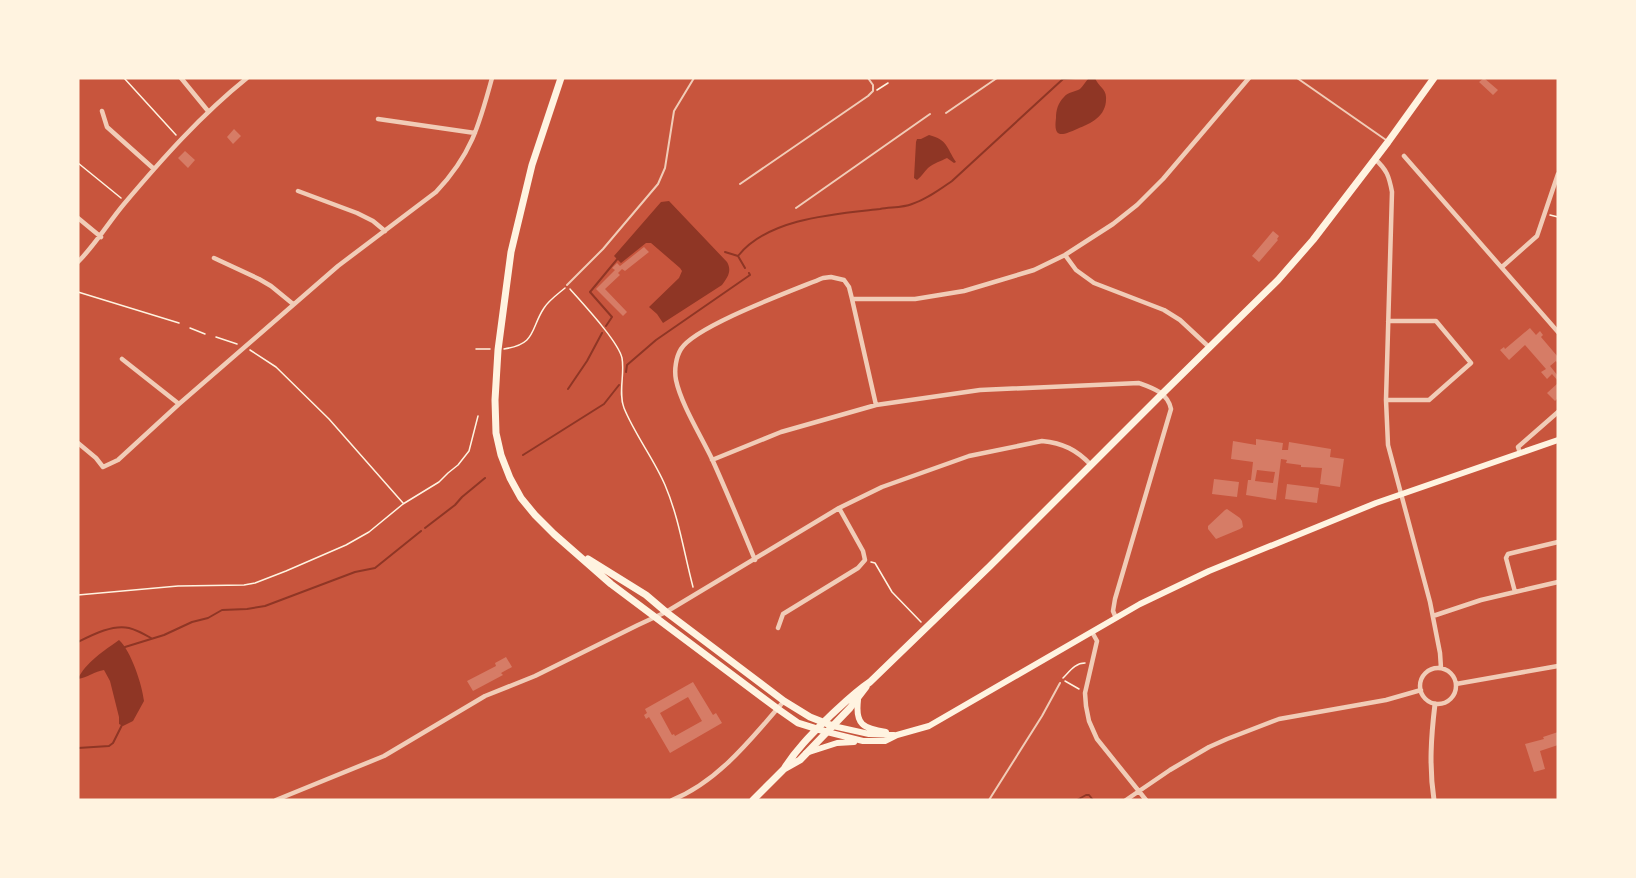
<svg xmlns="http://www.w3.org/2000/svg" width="1636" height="878" viewBox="0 0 1636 878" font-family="'Archivo Narrow',sans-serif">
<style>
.water{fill:#8f3625}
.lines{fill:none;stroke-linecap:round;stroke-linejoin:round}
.stream{stroke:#8f3625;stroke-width:2}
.building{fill:#d67c66;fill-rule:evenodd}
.path{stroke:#fff3e0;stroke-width:1.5}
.service{stroke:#f1ccb7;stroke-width:2}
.minor{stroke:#f1ccb7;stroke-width:4.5}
.tertiary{stroke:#f1ccb7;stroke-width:5}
.secondary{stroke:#fff3e0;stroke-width:6}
.primary{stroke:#fff3e0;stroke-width:7}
</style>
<rect width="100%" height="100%" fill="#c8553d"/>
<path class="water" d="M1089 78H1095C1098 86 1106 89 1106 97 1107 116 1092 123 1077 129 1063 135 1053 140 1056 118 1056 110 1058 103 1064 97 1068 92 1075 92 1080 89 1083 86 1086 81 1089 78Z
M929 135C948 140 946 147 956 162L954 163 947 158C941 161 934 163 928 168 924 172 922 176 917 180L914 178 916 142 917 139H921Z
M669 201 727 262C732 271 728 277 722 285L663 323 657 314 649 307 679 278 682 271 680 268 651 243H646L621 263 614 256 661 202Z
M119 640C131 651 142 684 144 701L133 721 123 726 119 724V717L110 681 104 670C95 671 87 678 78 679 85 663 105 650 119 640Z"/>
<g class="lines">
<path class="stream" d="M725 252 738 256
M745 268 738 256C768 218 835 214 880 209 890 207 902 208 912 204 927 199 939 190 952 181L1063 79 1075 78
M606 326 612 317 590 292 619 257
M626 372 627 365 656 340 750 275 749 273
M568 389 587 361 602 333
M523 455 604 404 619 385
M425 528 455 505 462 497 485 478
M78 642C92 635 113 624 129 628 137 630 144 634 151 638
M125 647 164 635 192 622 208 618 222 610 247 609 265 606 355 572 375 568 421 531
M78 748 109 746 113 743 122 725
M1077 800 1086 795H1089L1093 800"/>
</g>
<path class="building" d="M1484 78 1498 90 1493 95 1479 82Z
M234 129 241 136 233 144 227 137Z
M185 151 195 160 188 168 178 158Z
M1273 231 1279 236 1277 239 1278 240 1259 262 1252 256Z
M644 247 649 252 625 271 622 269 618 273 620 275 605 289 627 312 623 316 596 289 615 270 612 268 617 263 620 266Z
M1530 328 1536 335 1540 331 1543 335 1541 337 1558 357V364L1556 361 1550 366 1558 376V381L1552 374 1547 379 1541 372 1546 369 1525 345 1509 360 1500 350 1504 347 1505 349Z
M1558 383V398L1555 401 1547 393Z
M1256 439 1283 443 1282 450H1288L1289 442 1331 449 1330 457 1344 459 1340 487 1320 484 1322 468 1301 467V465L1286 463 1287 460 1281 459 1276 500 1246 495 1248 480H1251L1253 462 1231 459 1233 441 1256 445ZM1257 470 1275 472 1273 483 1255 481Z
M1214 479 1239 482 1237 497 1212 494Z
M1287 484 1319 488 1317 503 1285 499Z
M1227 509 1240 518 1242 521 1243 527 1240 529 1216 539 1208 529V526L1225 510Z
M506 657 512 667 501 673 503 675 473 691 467 681 496 666 495 663Z
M693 682 713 715 716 713 722 723 670 753 649 717 646 719 644 715 647 713 645 709ZM688 697 702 721 675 736 674 734 672 735 660 713Z
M1558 732V745L1540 751 1545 769 1534 772 1525 744 1544 739 1543 737Z"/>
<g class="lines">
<path class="path" d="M124 78 176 135
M877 90 888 83
M78 163 121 198
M1550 215 1558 217
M570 289C583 304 618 341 622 358 625 374 618 393 624 408 635 435 654 459 665 485 679 518 684 553 693 587
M78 292 179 323
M190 328 205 334
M216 337 237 344
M476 349H490
M504 349C537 344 530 329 544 308 549 300 558 294 565 288
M250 350 276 367 329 419 403 503
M871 562 875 563 892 592 921 622
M78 595 178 586 244 585 255 583 286 571 346 545 369 532 403 504 439 482 448 473 458 465 469 451 478 416
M1063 678C1070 671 1075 663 1085 663
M1065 681 1079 689"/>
<path class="service" d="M1297 78 1386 140
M946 113 997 78
M740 184 868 96 873 91V85L868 78
M796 208 930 114
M567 285 603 249 658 184 665 168 674 111 694 78
M989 800 1042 716 1060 683"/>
<path class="minor" d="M181 78 208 111
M102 111 107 127 154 169
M378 119 475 133
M1404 156 1558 332
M1375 159C1387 170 1389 176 1392 192L1386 400 1388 445 1430 602 1440 653 1441 668
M298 191 357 213 373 221 385 231
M78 218 101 237
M1065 255 1076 270 1094 283 1164 310 1180 320 1210 348
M214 258 259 279 271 286 293 304
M78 262C96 244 108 223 124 204 162 159 201 115 247 78
M1502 267 1537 236 1558 174
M852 299 876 405
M122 359 179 404
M1386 400H1429L1471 363 1436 321H1388
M78 443 96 458 103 467 118 460 179 404 338 266 436 192C471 155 479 126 492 78
M1520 453 1518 447 1558 412
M712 460 781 432 876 405 980 390 1139 383C1153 388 1168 393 1171 409L1115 599 1113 611 1116 618
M755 560C741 526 727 492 712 459 701 436 681 404 676 380 674 370 676 357 681 349 695 326 794 290 823 278L831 277 844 280 849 287 852 299H915L964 291 1034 270 1065 255 1113 224 1137 205 1163 179 1249 78
M1515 592 1558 582
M1433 616 1481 600 1515 592 1506 558 1508 554 1558 542
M778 628 783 614 858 568 865 560 863 551 839 508
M1092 632 1097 641 1085 693 1086 706 1089 721 1097 739 1146 800
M1420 686a18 18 0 1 1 36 0a18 18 0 1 1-36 0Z
M1456 684 1558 666
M276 800 384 756 485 696 535 676 638 625 666 612 839 508 882 487 969 456 1042 441C1063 443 1077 450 1091 465
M672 800C718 782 752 738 784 701
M1126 800 1170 770 1209 747 1227 739 1279 719 1386 700 1421 690"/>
<path class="tertiary" d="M1434 800C1429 767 1431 737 1435 704"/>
<path class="secondary" d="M858 700C855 725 863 728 886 732
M833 726 869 734 894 735
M827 732 863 741H885L897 735 929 726 1140 604 1209 571 1376 503 1558 440
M806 753 837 743 854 742"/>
<path class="primary" d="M561 78 532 165 511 252 498 350 495 400 496 433 501 455 510 478 521 498 535 515 554 534 611 584 778 709 798 723 827 732
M588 559 646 595 666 612 784 701 810 717 833 726
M784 769C796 749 813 733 830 716 843 704 855 692 870 682L990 566 1162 394 1278 280 1313 240 1388 142 1434 78
M753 800 784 769 800 760 850 708 866 687"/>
</g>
<rect width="1636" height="878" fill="none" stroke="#fff3e0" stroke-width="159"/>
</svg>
